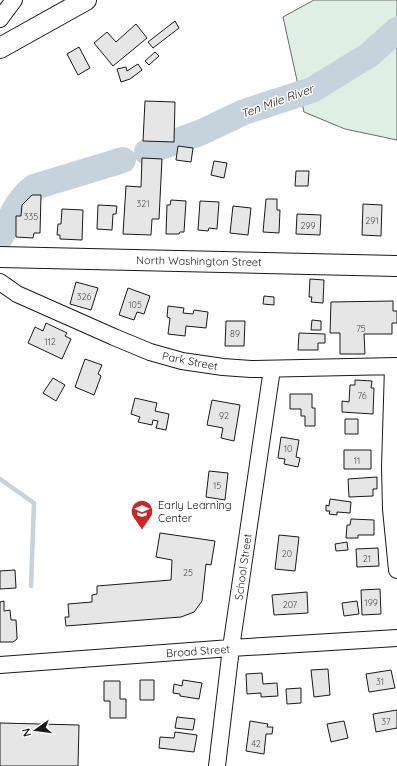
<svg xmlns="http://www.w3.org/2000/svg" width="397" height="766" viewBox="0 0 397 766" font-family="Quicksand,sans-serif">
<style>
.green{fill:#e0efe3;stroke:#6a6a6a}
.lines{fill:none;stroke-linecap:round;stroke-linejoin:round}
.stream{stroke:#c6d2dc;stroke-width:4.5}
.river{stroke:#c6d2dc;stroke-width:26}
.building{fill:#e6e6e6;stroke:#1a1a1a}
.minor-casing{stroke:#1a1a1a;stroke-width:18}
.major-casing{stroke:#1a1a1a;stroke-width:22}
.minor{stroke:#fff;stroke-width:16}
.major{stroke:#fff;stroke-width:20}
.labels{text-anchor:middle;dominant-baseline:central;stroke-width:3;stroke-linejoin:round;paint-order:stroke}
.number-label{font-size:9px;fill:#4d4d4d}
.street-label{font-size:11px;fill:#1a1a1a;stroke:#fff}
.poi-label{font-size:11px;fill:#1a1a1a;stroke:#fff;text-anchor:start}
.water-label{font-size:12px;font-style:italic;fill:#1a1a1a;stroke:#fff}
</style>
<rect width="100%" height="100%" fill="#fff"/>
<path class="green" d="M314 0H397V140L345 129 304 112 283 17Z"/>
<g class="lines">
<path class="stream" d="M0 479 34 503 31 586"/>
<path class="river" d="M147 152 202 132 244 112 312 90 369 55 397 30
M0 238C10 220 17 199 34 187L123 160"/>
</g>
<path class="building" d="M175 21 179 28 153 48 148 42Z
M136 24 147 38 113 66 94 43 107 32 116 42Z
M79 47 90 68 78 75 67 54Z
M155 52 159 56 149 65 145 61Z
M138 64 142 70 130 79 121 82 117 69 126 67 127 71Z
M145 101 175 102 174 142 143 141Z
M178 146 193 148 191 162 176 160Z
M142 158 162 159 159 219H152L151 235 123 234 126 186 141 187Z
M214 161 227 163 224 178 211 175Z
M296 171H309L308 186H295Z
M32 195H41L40 233H34L33 238 16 237V216H21L22 205Z
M266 199H277V210H280L279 233 263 232Z
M171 200 186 201 184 232H180L179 234H166L167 205H170Z
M200 201 219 202 217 229 209 228 208 231 198 230Z
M363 204 382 205 381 236 362 235Z
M98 205 117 206 116 214H113L112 230 97 229Z
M233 206 251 208 248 235 230 233Z
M62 209 83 210 82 240 60 239V235H57L58 224H61Z
M297 214 321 215 320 235 296 234Z
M310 279 324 280 323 303 311 302 312 297H309Z
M76 282 98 288 91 310 70 304Z
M128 288 150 296 144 314 137 312 134 320 119 315Z
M264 296 274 297V305L263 304Z
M393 301V311H397V323H392V334H364L365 354H340V333H330L331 302Z
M168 306 184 308 183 313 193 314 194 310 208 312 206 328 186 326 185 336 168 334 170 318 167 317Z
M312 320 321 321V330H311Z
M226 321H245L244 346H225Z
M46 323 67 333 65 336 71 339 62 359 28 343 35 327 43 331Z
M299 333 325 334V343H318V350H298Z
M85 359 102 365 98 374 101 376 94 395 75 387Z
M53 378 65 385 56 401 43 393Z
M355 380 372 381 371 388H374L373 414 342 412V401L349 402 350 385H355Z
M290 394H312V408H315V426H305V416H301V409H290Z
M135 398 157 403 155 411 169 414 166 430 156 428 158 421 153 420 152 425 138 422 140 417 131 414Z
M212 400 240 405 234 441 221 438 223 428 207 425Z
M345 419H358V434H345Z
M281 437 299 440 296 457 300 458 298 467 284 464 285 459 278 458Z
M344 450H371V469H344Z
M209 471 228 473 225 500 206 497Z
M377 477V489H373V496L349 497 348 479Z
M330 499 351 502 350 513 337 512V515L329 514 330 511H326V505L329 506Z
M351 519 374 520V535H358V538H346L347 525H350Z
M160 533 215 541 211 565 206 564 202 601 194 612 181 617 66 626 65 617H69L68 604 92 602V595L97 594V586L171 580 172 560 156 557Z
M279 535 299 537 295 571 275 569Z
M347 542 348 550 336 551 335 544Z
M378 548 379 566 357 567 356 549Z
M15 570 16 588 0 589V571Z
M380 589 381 614 362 615 361 590Z
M307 592 308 613 274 615 272 595Z
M4 601V611L10 610 11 620H16L17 637V639L13 642H0V602Z
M357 601 359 614 344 616 342 603Z
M328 669 330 695 314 697 311 670Z
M391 670 395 688 369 692 366 674Z
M262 673 263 684 277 683 278 696 261 697V693L247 694 246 674Z
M140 680H154V700H140Z
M183 680 202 683 199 699 180 696V694L173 693 174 684 182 686Z
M104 681H120V699H126V718H110V701H104Z
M301 688V703L287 704 286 689Z
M397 710V728L376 732 373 714Z
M177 717 195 719 193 730 175 728Z
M250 721 268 724 267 727H273L272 734H266L264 754 246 751Z
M344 721 348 738 331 742 327 724Z
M0 723 79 725 78 766H0Z
M175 732 197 735 194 752 159 748 160 737 174 738Z"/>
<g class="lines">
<g class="minor-casing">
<path id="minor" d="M0 19 14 0
M0 282 17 294 114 337 150 352 182 361 223 367 251 369 397 366
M393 367 390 467 391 509 397 570
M0 665 231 648 397 638
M217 766 231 648 272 369"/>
</g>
<g class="major-casing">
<path id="major" d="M0 48 86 0
M0 257 397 266"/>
</g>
<use href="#minor" class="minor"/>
<use href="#major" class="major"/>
</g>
<defs>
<g id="school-pin" transform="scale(1.15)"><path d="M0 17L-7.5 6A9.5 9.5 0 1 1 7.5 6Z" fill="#c62828" stroke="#fff"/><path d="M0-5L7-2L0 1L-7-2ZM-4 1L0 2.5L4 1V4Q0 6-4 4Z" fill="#fff"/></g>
</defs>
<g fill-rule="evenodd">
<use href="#school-pin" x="142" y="511"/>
</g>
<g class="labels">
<g class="number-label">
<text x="143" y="203">321</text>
<text x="31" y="216">335</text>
<text x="372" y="220">291</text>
<text x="308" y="225">299</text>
<text x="84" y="296">326</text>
<text x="135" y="304">105</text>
<text x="361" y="328">75</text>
<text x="235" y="333">89</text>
<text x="50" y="341">112</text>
<text x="362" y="395">76</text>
<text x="224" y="415">92</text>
<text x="288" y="448">10</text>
<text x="357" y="460">11</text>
<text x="217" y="485">15</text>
<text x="287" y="553">20</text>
<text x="367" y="558">21</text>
<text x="188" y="572">25</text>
<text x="371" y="602">199</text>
<text x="290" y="604">207</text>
<text x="380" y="681">31</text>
<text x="386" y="721">37</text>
<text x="256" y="743">42</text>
</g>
<g class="street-label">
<text transform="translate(199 261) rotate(1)">North Washington Street</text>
<text transform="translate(190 361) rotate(11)">Park Street</text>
<text transform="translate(243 567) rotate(-82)">School Street</text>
<text transform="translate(198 651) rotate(-4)">Broad Street</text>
</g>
<g class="poi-label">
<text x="158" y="505">Early Learning<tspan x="158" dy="13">Center</tspan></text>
</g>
<g class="water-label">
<text transform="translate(277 101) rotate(-20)">Ten Mile River</text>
</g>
</g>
<g transform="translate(36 730) rotate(256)" stroke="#ffffff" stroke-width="3" paint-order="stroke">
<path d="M0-3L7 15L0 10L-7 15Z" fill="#1a1a1a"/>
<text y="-6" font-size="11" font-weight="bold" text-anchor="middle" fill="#1a1a1a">N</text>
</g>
</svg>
